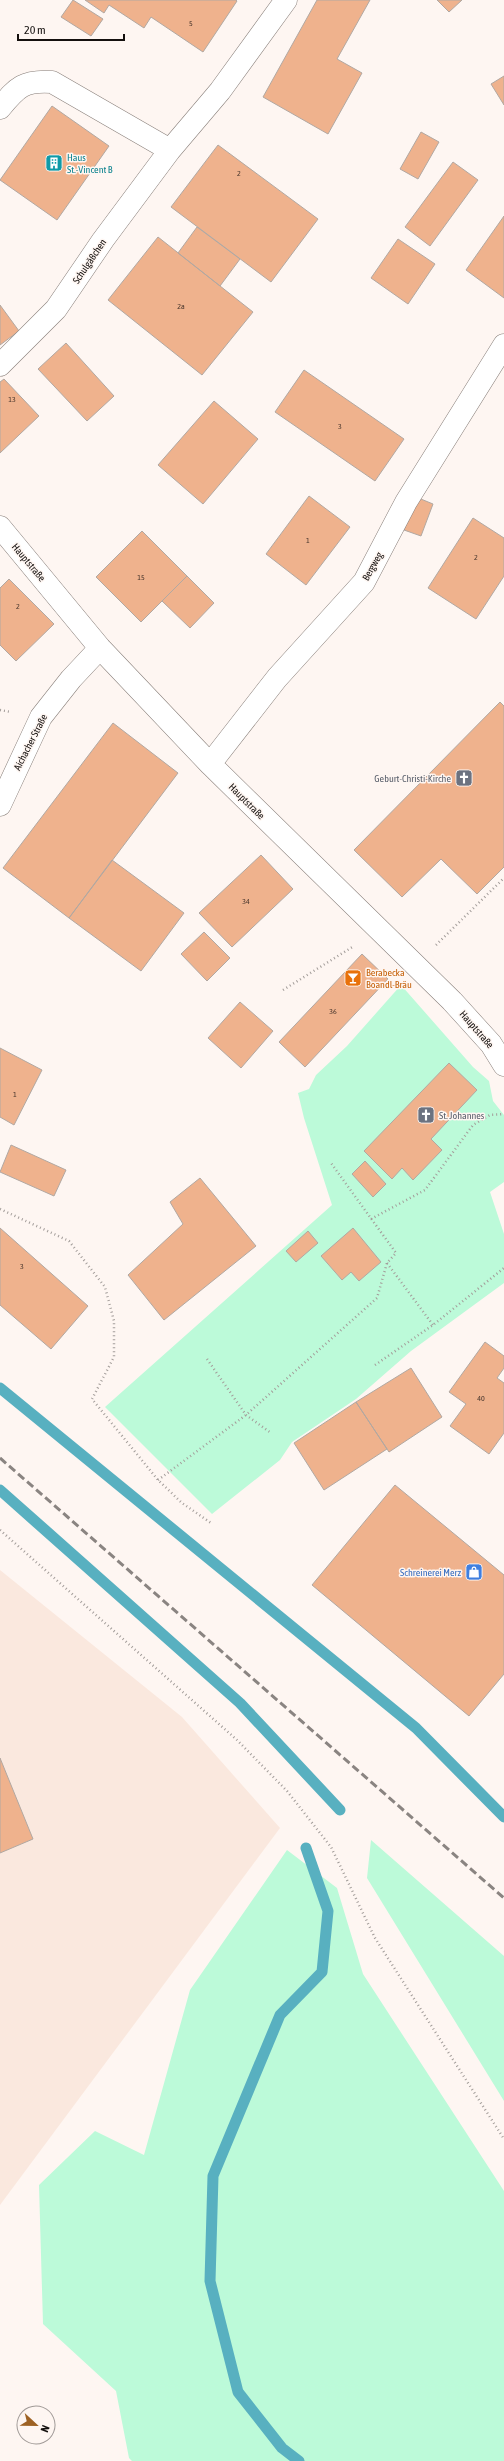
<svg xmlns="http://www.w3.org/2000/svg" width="504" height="2461" viewBox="0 0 504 2461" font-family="'Asap Condensed',sans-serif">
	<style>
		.built { fill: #fae8de }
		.green { fill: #bcfad9 }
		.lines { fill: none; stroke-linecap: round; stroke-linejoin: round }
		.stream { stroke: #58b0c0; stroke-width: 11 }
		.building { fill: #efb28d; stroke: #b1a8a2 }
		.minor-casing { stroke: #887f7a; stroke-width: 23 }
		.path { stroke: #a39d9a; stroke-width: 2.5; stroke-dasharray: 1 3; stroke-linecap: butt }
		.minor { stroke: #fff; stroke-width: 22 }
		.rail { stroke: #8a8481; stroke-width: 3; stroke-dasharray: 8 4; stroke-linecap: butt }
		.labels { text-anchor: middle; stroke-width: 3; stroke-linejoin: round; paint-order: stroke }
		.number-label { font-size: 8px; fill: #4b382e }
		.culture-label { font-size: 10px; fill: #0d838f; stroke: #fef6f2; text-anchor: start }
		.street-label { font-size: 10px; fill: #14100e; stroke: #fef6f2 }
		.worship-label { font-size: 10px; fill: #5b616d; stroke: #fef6f2; text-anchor: end }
		.food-label { font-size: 10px; fill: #c56008; stroke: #fef6f2; text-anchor: start }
		.shop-label { font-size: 10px; fill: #366cbe; stroke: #fef6f2; text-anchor: end }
	</style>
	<rect width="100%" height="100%" fill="#fef6f2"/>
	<path class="built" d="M0,1570l182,147 98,111 -280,377z"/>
	<path class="green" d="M401,985l72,82 16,14 4,20 11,14v67l-14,10 14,42v49l-93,68 -55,48 -64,43 -12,18 -68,54 -107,-107 227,-202 -28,-87 -6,-25 11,-4 7,-14 31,-29z
		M371,1840l133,116v145l-137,-223z
		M287,1850l50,38 26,86 141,217v270h-372l-3,-3 -13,-67 -73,-67 -4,-139 56,-54 49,24 46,-165z"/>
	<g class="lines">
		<path class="stream" d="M0,1388l416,340 88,89
			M0,1490l240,213 100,107
			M299,2461l-17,-13 -44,-56 -28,-111 3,-105 67,-161 42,-43 6,-61 -22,-63"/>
	</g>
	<path class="building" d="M73,0l30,19 -12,17 -30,-19z
		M85,0h151l1,1 -34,51 -52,-35 -7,11 -35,-23 -5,8z
		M317,0h53l-33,59 25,14 -34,61 -65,-37z
		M437,0h25l-13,12z
		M504,76v29l-13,-21z
		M52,106l57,40 -52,74 -57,-40z
		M421,132l18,10 -21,37 -18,-10z
		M218,145l100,74 -47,63 -100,-75z
		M453,162l25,18 -48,66 -25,-19z
		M504,216v82l-38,-28z
		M197,227l43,32 -20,27 -42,-33z
		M158,237l95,75 -51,63 -94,-75z
		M398,239l37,25 -27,40 -37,-26z
		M0,305l19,26 -19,14z
		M66,343l48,53 -27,25 -49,-52z
		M304,370l100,69 -29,42 -100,-69z
		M4,379l35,37 -39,37v-71z
		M214,401l44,38 -55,65 -45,-39z
		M309,496l41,31 -44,58 -40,-31z
		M416,497l17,7 -12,32 -17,-6z
		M473,518l31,20v38l-28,43 -48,-31z
		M142,531l45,45 -46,46 -45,-45z
		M187,576l27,27 -24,25 -28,-27z
		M9,579l45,45 -38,37 -16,-16v-57z
		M500,702l4,4v161l-27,27 -36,-35 -39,38 -48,-47z
		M113,723l65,50 -109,145 -66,-50z
		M261,855l32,34 -61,58 -33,-34z
		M112,860l72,53 -43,58 -72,-53z
		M204,932l26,26 -23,23 -26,-27z
		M362,954l26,25 -83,88 -26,-25z
		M240,1002l33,29 -32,37 -33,-30z
		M0,1048l42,22 -28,55 -14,-8z
		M449,1063l28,27 -46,49 11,11 -29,30 -11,-12 -10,11 -28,-28z
		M11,1145l55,25 -12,26 -54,-24z
		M365,1161l21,23 -13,13 -21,-23z
		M200,1178l56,68 -92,74 -36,-45 55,-51 -13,-22z
		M0,1228l88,78 -37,43 -51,-44z
		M353,1228l28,34 -22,19 -8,-9 -9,8 -21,-24z
		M308,1231l10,12 -22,19 -10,-11z
		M485,1342l19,14v12l-7,10 7,5v50l-15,21 -39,-28 16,-22 -17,-12z
		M411,1368l31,49 -53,35 -33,-50z
		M356,1402l31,47 -63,41 -30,-47z
		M395,1485l109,90v99l-35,42 -157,-131z
		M0,1758l33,81 -33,14z"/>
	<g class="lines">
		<g class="minor-casing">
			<path id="minor" d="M0,108c17,-21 24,-28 52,-26l118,68
				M0,365l56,-56 47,-69 67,-90 50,-59 66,-91
				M0,527l100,121 110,116 242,237 39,43 13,21
				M210,764l67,-86 87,-96 42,-80 98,-157
				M0,805l41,-88 30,-38 29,-31"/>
		</g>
		<path class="path" d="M0,710l11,2
			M436,945l68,-67
			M283,990l71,-44
			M0,1209l69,32 36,46 9,34v36l-22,42 66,81 24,23 29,20
			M371,1219l54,-29 48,-65 17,-10 14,-1
			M387,1263l46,62
			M207,1359l39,56 25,18
			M375,1365l58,-40 71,-57
			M158,1480l88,-65 131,-117 10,-35 9,-10 -65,-90
			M0,1530l237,210 50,51 44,56 44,91 129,201"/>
		<use href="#minor" class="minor"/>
		<path class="rail" d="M0,1458l504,440"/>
	</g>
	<defs>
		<g id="building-square" transform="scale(0.9)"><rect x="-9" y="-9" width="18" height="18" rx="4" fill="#0f9aa8" stroke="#fef6f2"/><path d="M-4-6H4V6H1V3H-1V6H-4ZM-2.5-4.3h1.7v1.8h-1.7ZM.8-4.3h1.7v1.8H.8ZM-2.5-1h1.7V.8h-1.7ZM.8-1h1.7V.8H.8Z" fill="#fff"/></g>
		<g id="church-square" transform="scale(0.9)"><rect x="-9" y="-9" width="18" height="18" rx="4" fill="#6b7280" stroke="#fef6f2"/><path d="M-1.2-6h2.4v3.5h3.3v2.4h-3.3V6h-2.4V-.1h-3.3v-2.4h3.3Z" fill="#fff"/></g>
		<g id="bar-square" transform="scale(0.9)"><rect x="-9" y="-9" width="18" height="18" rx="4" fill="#e8710a" stroke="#fef6f2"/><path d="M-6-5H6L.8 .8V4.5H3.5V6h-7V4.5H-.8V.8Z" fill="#fff"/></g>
		<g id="shop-square" transform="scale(0.9)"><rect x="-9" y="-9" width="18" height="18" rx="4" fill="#3f7fe0" stroke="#fef6f2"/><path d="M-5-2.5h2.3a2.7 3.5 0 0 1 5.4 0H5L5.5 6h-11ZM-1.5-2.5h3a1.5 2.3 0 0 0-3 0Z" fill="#fff"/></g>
	</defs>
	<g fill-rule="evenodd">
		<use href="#building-square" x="54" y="163"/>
		<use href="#church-square" x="464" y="778"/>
		<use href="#bar-square" x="353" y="978"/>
		<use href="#church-square" x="426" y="1115"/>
		<use href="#shop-square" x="474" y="1572"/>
	</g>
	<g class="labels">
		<g class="number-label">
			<text x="191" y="26">5</text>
			<text x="239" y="176">2</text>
			<text x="181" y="309">2a</text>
			<text x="12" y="402">13</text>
			<text x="340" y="429">3</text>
			<text x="308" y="543">1</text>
			<text x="476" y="560">2</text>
			<text x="141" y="580">15</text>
			<text x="18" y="609">2</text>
			<text x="246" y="904">34</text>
			<text x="333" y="1014">36</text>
			<text x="15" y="1097">1</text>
			<text x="22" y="1269">3</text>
			<text x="481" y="1401">40</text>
		</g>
		<g class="culture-label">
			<text x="67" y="161">Haus<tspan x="67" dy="12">St.-Vincent B</tspan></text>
		</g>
		<g class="street-label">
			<text transform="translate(89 261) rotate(-56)" y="4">Schulgäßchen</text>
			<text transform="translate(29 562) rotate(50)" y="4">Hauptstraße</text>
			<text transform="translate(372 566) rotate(-61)" y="4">Bergweg</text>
			<text transform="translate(30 742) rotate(-63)" y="4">Aichacher Straße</text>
			<text transform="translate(247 801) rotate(45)" y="4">Hauptstraße</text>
			<text transform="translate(477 1029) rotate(49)" y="4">Hauptstraße</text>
		</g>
		<g class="worship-label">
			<text x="451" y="782">Geburt-Christi-Kirche</text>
			<text x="439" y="1119" text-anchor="start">St. Johannes</text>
		</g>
		<g class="food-label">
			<text x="366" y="976">Berabecka<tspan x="366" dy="12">Boandl-Bräu</tspan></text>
		</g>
		<g class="shop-label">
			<text x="461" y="1576">Schreinerei Merz</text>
		</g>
	</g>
	<g transform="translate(36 2425) rotate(112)"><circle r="19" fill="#fef6f2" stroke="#a09a97"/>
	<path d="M0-3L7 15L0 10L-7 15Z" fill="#9d6224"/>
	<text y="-6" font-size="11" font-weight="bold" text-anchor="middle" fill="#14100e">N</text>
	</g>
	<path d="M18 34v6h106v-6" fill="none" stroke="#14100e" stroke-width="2"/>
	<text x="24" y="34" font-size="12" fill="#14100e" stroke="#fef6f2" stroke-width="3" paint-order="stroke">20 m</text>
</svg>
